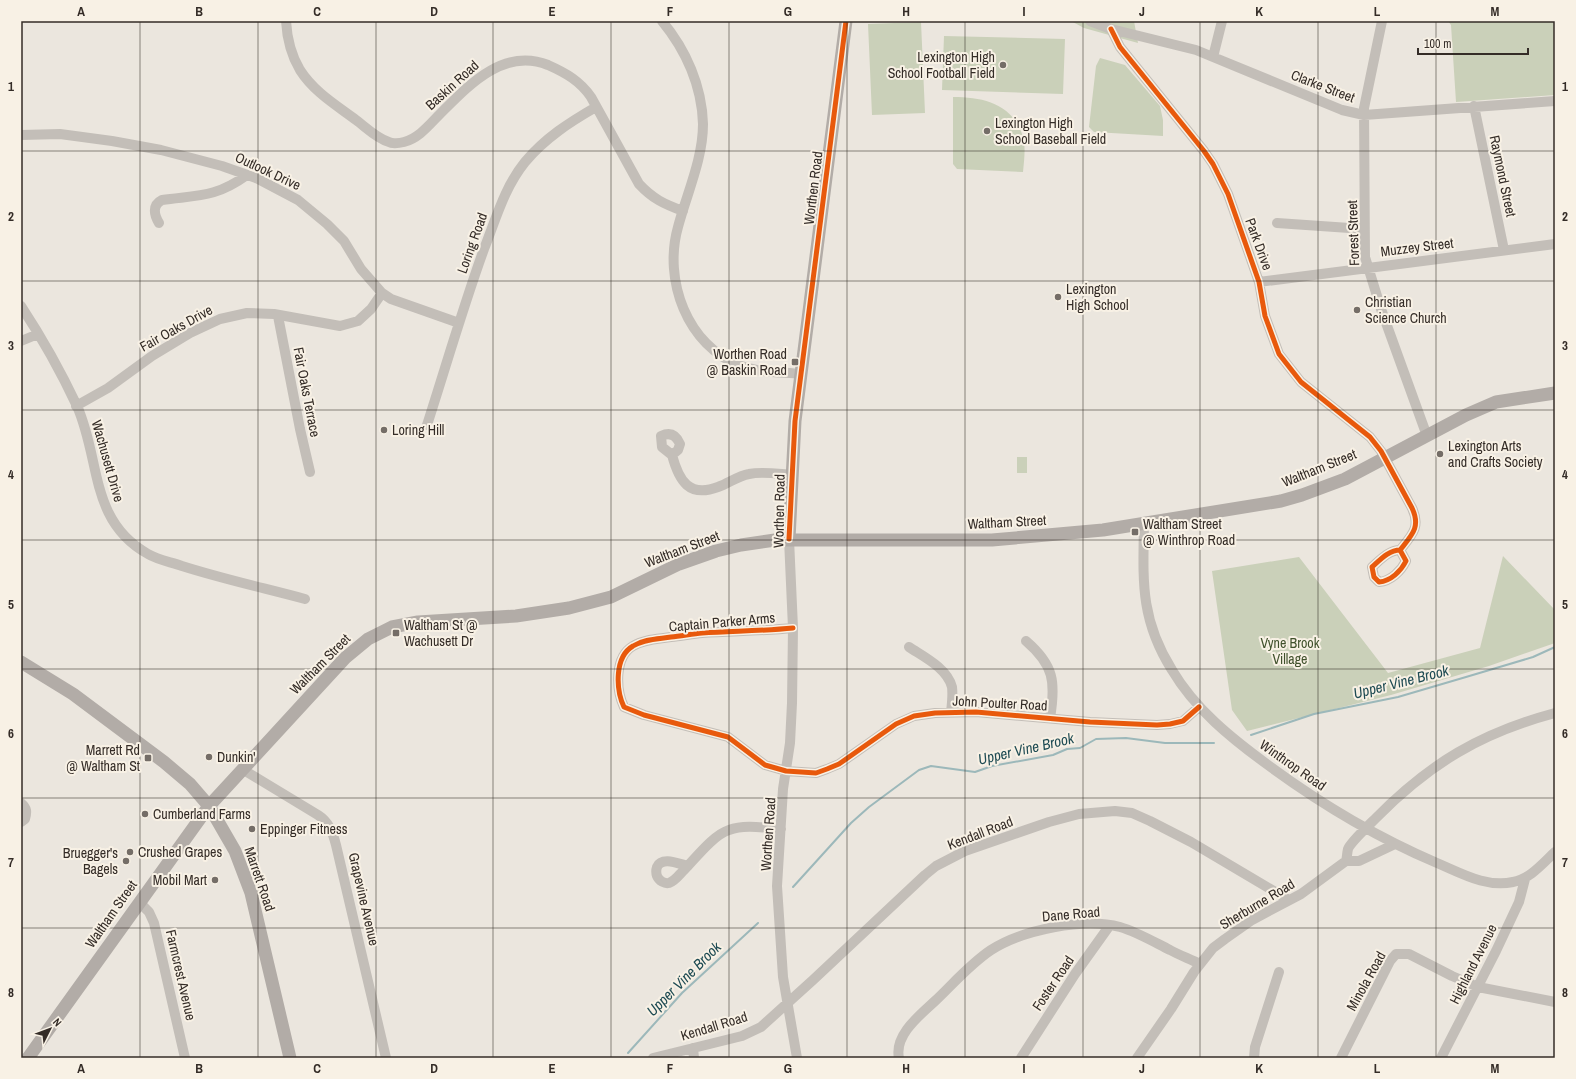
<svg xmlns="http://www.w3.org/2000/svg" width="1576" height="1079" viewBox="0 0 1576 1079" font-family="'Archivo Narrow',sans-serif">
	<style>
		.green { fill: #cad0b9 }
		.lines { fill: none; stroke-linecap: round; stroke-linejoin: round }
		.stream { stroke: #9cb8ba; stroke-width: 2 }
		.minor { stroke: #c3beb8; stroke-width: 10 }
		.major { stroke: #b2aca7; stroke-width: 13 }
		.cycleway-casing { stroke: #f8f1e5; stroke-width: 8 }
		.cycleway { stroke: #e8590c; stroke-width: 5 }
		.grid { fill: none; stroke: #342c27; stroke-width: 1; stroke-opacity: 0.55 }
		.poi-dot { fill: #746d67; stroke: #f8f1e5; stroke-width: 1.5 }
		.labels { text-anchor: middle; stroke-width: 4; stroke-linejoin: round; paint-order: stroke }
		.poi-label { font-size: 14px; fill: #342c27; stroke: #f8f1e5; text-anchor: start }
		.street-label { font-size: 14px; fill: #342c27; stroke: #f8f1e5 }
		.park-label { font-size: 14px; fill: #40512c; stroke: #f8f1e5 }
		.water-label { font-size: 15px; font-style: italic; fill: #1e4b53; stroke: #f8f1e5 }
		.neatline { fill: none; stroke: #342c27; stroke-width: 1.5 }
		.grid-label { font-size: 13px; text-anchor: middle; font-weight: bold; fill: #342c27 }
	</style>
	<rect width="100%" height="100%" fill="#ebe6de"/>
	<path class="green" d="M1071,21h63l4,22 -54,-15z
		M1448,21h107v74l-99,7 -5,-77z
		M921,22l4,91 -53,2 -4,-91z
		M944,36l121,3 -2,55 -121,-4z
		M1100,58l25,7 35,41 3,14v16l-69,-4 -5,-5 7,-61z
		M953,97c31,0 60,7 70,40 3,10 1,24 0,35l-66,-3 -4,-5z
		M1017,457h10v16h-10z
		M1503,556l52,54v33l-66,23 -98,29 -144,36 -15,-21 -20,-139 87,-14 89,116 92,-25z"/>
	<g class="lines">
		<path class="stream" d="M1251,735l63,-21 84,-17 68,-20 67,-20 22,-10
			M793,887l58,-64 18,-16 50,-37 12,-4 44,6 17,-6 61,-11 14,-6 13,-1 16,-9 30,-1 39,5h49
			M628,1053l54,-60 76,-70"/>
		<path class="minor" d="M286,21c1,17 5,34 14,49 14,22 36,35 56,50 11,8 20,18 33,22 3,2 11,1 15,0 15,-4 25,-17 35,-27 29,-29 64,-68 109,-50 18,8 32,16 43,32l48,87c14,15 25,20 44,27
			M662,21c24,29 40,65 41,103 0,35 -16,69 -25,103 -15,53 9,119 63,139 19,7 41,6 60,8
			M1090,21l21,8 85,21 146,60 22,5 191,-14
			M1382,21l-18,87 1,149 16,52 46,127
			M1111,29l9,18 84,104 9,13 15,30 31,88 6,34 14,38 22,28 69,55 11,14 31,57c9,19 0,27 -12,42 -11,0 -20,10 -28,17l2,10 5,5c12,-1 22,-11 27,-21l-6,-11
			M1213,57l9,-36
			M1474,106l30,144
			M21,135l39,-1 52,7 49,9 61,16 34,12 42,22 29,24 17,17 17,28 21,24 9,6 68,24
			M159,223c-5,-8 -7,-18 3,-23 36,-5 53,-2 85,-25
			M1277,223l87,6
			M1259,282l296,-38
			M21,306c21,32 40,66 56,100 24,54 12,115 71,148 10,6 23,8 34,12 41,13 82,22 123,33
			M278,316l22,113 10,43
			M21,341l17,-7
			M76,406l32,-18 44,-32 38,-23 30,-14 27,-6 27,1 66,12 18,-5 13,-12 11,-16
			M427,425c19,-59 36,-118 57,-176 12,-30 20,-61 41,-87 20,-24 45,-40 71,-55
			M672,455l-10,-8 -1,-11c9,-4 15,-1 19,8l-2,6 -6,5c7,26 17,43 46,32 11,-4 20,-11 31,-13 14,-3 29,0 43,1
			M1144,524c-1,57 -4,95 28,146 23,39 59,68 96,95 53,39 108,72 169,98 24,10 49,25 76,19 17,-3 30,-19 42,-30
			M789,539l4,89 -1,75 -2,40 -7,46 -6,97 6,91 14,81
			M793,628c-30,3 -61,3 -91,5 -10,1 -21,3 -31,4 -12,2 -27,2 -38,9 -19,11 -17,44 -9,61l20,8 84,22 37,28 21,6 30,2 11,-4 12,-5 57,-40 18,-8 21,-3 41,-1 114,10 67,3 13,-1 13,-3 16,-14
			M1026,641c28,24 30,41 24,77
			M909,647c15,10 38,21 43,40 1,8 0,17 -1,25
			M242,769l76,46c11,7 15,18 18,30l50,213
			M21,803c6,5 6,9 4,16l-4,3
			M1346,861h13l36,-17
			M688,866c-9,-2 -26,-10 -31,1 -1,3 -1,6 0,9 2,5 8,8 12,7 6,-2 10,-8 14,-12 12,-12 30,-36 46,-41 16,-6 36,-2 52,-1
			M140,903l9,9 5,11 31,135
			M693,1048l1,10
			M653,1058l89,-22 19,-9 52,-47 112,-105 11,-9 29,-15 84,-29 30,-8 36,-3 17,2 18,8 41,21 98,58
			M899,1058c-5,-23 21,-43 36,-57 18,-17 35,-37 56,-51 31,-20 93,-33 129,-23 17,5 34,15 50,23 9,5 20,9 30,14
			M1021,1058l54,-84 35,-49
			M1137,1058l34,-49 23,-37 19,-24 12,-9 27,-19 49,-26 45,-33c1,-3 1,-8 2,-12 2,-6 22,-25 28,-31 54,-55 105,-85 179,-105
			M1254,1058l1,-11 24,-75
			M1341,1058l49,-97 6,-7h13l43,22 26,11 77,15
			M1441,1058l55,-107 23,-49 6,-23"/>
		<path class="major" d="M789,539l6,-118 51,-400
			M21,662l52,32 91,68 26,22 19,22 26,45 16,42 39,165
			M28,1058l181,-252 136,-148 23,-19 24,-12 26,-5 98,-6 53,-8 42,-11 68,-33 37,-13 25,-6 34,-5h217l111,-10 178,-29 21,-6 43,-16 121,-64 30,-13 59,-9"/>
		<g class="cycleway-casing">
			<path id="cycleway" d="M1111,29l9,18 84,104 9,13 15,30 31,88 6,34 14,38 22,28 69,55 11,14 31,57c9,19 0,27 -12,42 -11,0 -20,10 -28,17l2,10 5,5c12,-1 22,-11 27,-21l-6,-11
				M789,539l6,-118 51,-400
				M793,628c-30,3 -61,3 -91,5 -10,1 -21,3 -31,4 -12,2 -27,2 -38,9 -19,11 -17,44 -9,61l20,8 84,22 37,28 21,6 30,2 11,-4 12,-5 57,-40 18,-8 21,-3 41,-1 114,10 67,3 13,-1 13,-3 16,-14"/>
		</g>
		<use href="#cycleway" class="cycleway"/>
	</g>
	<path class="grid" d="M140,21v1037M258,21v1037M376,21v1037M493,21v1037M611,21v1037M729,21v1037M847,21v1037M965,21v1037M1083,21v1037M1200,21v1037M1318,21v1037M1436,21v1037M21,151h1534M21,281h1534M21,410h1534M21,540h1534M21,669h1534M21,798h1534M21,928h1534"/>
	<g class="poi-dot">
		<circle cx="1003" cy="65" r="4"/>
		<circle cx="987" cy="131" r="4"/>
		<circle cx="1058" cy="297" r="4"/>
		<circle cx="1357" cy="310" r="4"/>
		<rect x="791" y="358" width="8" height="8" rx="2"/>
		<circle cx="384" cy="430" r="4"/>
		<circle cx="1440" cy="454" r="4"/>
		<rect x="1131" y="528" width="8" height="8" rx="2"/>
		<rect x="392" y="629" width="8" height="8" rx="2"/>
		<circle cx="209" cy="757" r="4"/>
		<rect x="144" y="754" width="8" height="8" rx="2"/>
		<circle cx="145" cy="814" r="4"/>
		<circle cx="252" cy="829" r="4"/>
		<circle cx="130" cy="852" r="4"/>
		<circle cx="126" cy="861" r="4"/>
		<circle cx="215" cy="880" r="4"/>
	</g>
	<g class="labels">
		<g class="poi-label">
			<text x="995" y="62" text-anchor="end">Lexington High<tspan x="995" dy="16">School Football Field</tspan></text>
			<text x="995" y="128">Lexington High<tspan x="995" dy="16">School Baseball Field</tspan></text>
			<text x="1066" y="294">Lexington<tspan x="1066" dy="16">High School</tspan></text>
			<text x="1365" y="307">Christian<tspan x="1365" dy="16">Science Church</tspan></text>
			<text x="787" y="359" text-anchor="end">Worthen Road<tspan x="787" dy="16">@ Baskin Road</tspan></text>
			<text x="392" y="435">Loring Hill</text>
			<text x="1448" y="451">Lexington Arts<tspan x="1448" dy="16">and Crafts Society</tspan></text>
			<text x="1143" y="529">Waltham Street<tspan x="1143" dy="16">@ Winthrop Road</tspan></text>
			<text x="404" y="630">Waltham St @<tspan x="404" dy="16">Wachusett Dr</tspan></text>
			<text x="140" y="755" text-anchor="end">Marrett Rd<tspan x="140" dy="16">@ Waltham St</tspan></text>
			<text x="217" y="762">Dunkin'</text>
			<text x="153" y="819">Cumberland Farms</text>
			<text x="260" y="834">Eppinger Fitness</text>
			<text x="138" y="857">Crushed Grapes</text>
			<text x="118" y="858" text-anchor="end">Bruegger's<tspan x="118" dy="16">Bagels</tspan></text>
			<text x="207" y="885" text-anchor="end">Mobil Mart</text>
		</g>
		<g class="street-label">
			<text transform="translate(452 85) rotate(-42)" y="5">Baskin Road</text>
			<text transform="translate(1323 86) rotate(21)" y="5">Clarke Street</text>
			<text transform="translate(268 171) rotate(25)" y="5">Outlook Drive</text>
			<text transform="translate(1503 176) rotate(78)" y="5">Raymond Street</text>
			<text transform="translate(813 188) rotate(-83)" y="5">Worthen Road</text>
			<text transform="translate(1353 233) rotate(-92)" y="5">Forest Street</text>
			<text transform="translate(472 243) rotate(-70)" y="5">Loring Road</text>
			<text transform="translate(1259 244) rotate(70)" y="5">Park Drive</text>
			<text transform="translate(1417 247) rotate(-7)" y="5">Muzzey Street</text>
			<text transform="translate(176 328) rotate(-29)" y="5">Fair Oaks Drive</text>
			<text transform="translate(307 392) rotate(79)" y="5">Fair Oaks Terrace</text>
			<text transform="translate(108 461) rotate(74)" y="5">Wachusett Drive</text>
			<text transform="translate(1319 468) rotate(-22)" y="5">Waltham Street</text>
			<text transform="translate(779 511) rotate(-89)" y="5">Worthen Road</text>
			<text transform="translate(1007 522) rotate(-3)" y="5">Waltham Street</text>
			<text transform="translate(682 549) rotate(-21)" y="5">Waltham Street</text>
			<text transform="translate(722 622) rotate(-5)" y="5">Captain Parker Arms</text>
			<text transform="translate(320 664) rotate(-45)" y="5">Waltham Street</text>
			<text transform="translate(1000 703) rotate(3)" y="5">John Poulter Road</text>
			<text transform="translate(1293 765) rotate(35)" y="5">Winthrop Road</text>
			<text transform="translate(980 833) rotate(-21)" y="5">Kendall Road</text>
			<text transform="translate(768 834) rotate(-86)" y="5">Worthen Road</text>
			<text transform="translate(260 879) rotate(71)" y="5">Marrett Road</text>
			<text transform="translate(364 899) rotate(77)" y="5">Grapevine Avenue</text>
			<text transform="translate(1257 904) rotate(-31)" y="5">Sherburne Road</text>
			<text transform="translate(111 914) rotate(-55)" y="5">Waltham Street</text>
			<text transform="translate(1071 914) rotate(-5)" y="5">Dane Road</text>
			<text transform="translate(1473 964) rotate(-63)" y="5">Highland Avenue</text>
			<text transform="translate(181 975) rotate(77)" y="5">Farmcrest Avenue</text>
			<text transform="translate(1366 981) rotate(-61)" y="5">Minola Road</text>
			<text transform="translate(1053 983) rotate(-56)" y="5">Foster Road</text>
			<text transform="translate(714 1026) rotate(-17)" y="5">Kendall Road</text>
		</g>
		<g class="park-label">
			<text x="1290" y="648">Vyne Brook<tspan x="1290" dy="16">Village</tspan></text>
		</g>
		<g class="water-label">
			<text transform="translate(1401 682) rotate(-14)" y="5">Upper Vine Brook</text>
			<text transform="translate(1026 749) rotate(-13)" y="5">Upper Vine Brook</text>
			<text transform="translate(684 979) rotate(-45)" y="5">Upper Vine Brook</text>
		</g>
	</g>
	<rect width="1576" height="1079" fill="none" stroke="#f8f1e5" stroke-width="44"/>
	<g transform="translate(50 1029) rotate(48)" stroke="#f8f1e5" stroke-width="3" paint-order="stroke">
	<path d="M0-3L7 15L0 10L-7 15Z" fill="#342c27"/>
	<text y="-6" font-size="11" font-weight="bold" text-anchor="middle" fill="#342c27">N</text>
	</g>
	<path d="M1418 48v6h110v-6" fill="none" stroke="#342c27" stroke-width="2"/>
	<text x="1424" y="48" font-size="12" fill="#342c27" stroke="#f8f1e5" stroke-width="3" paint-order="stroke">100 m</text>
	<rect x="22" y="22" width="1532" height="1035" class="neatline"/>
	<g class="grid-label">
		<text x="81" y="16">A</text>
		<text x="199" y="16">B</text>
		<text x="317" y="16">C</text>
		<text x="434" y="16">D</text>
		<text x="552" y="16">E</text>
		<text x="670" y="16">F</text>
		<text x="788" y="16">G</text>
		<text x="906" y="16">H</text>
		<text x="1024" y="16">I</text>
		<text x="1142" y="16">J</text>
		<text x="1259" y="16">K</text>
		<text x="1377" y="16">L</text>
		<text x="1495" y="16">M</text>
		<text x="11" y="91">1</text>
		<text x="1565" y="91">1</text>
		<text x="11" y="221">2</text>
		<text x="1565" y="221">2</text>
		<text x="11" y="350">3</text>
		<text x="1565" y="350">3</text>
		<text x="11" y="479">4</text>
		<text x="1565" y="479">4</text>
		<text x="11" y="609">5</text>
		<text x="1565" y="609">5</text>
		<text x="11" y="738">6</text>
		<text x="1565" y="738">6</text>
		<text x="11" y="867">7</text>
		<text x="1565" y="867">7</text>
		<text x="11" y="997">8</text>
		<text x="1565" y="997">8</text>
		<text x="81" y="1073">A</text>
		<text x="199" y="1073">B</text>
		<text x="317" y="1073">C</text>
		<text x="434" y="1073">D</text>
		<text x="552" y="1073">E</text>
		<text x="670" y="1073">F</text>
		<text x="788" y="1073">G</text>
		<text x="906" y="1073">H</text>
		<text x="1024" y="1073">I</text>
		<text x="1142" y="1073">J</text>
		<text x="1259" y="1073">K</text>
		<text x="1377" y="1073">L</text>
		<text x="1495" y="1073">M</text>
	</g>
</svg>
